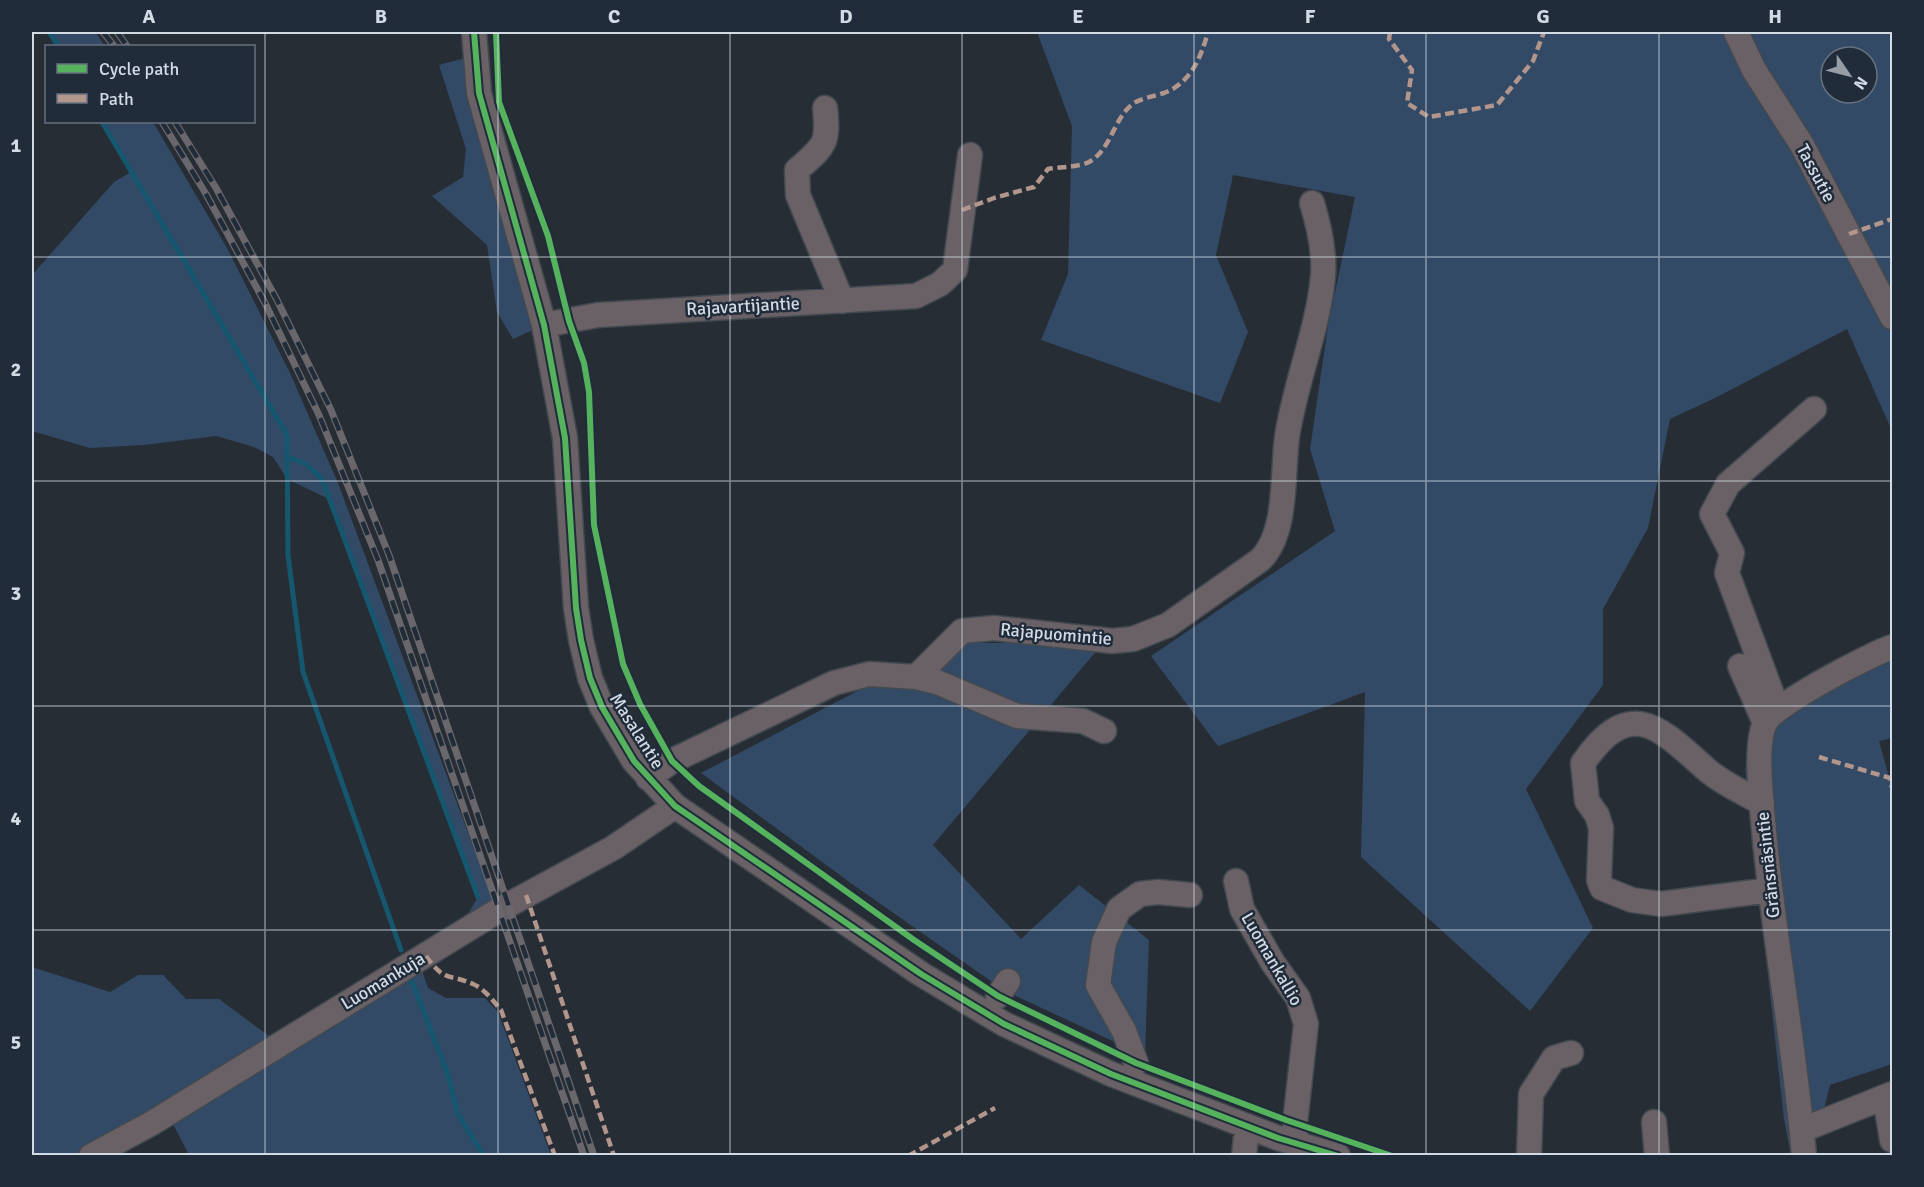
<svg xmlns="http://www.w3.org/2000/svg" width="1924" height="1187" viewBox="0 0 1924 1187" font-family="Signika,sans-serif">
	<style>
		.green { fill: #324a66; fill-rule: evenodd }
		.lines { fill: none; stroke-linecap: round; stroke-linejoin: round }
		.stream { stroke: #165770; stroke-width: 5 }
		.minor-casing { stroke: #434950; stroke-width: 27 }
		.minor { stroke: #696165; stroke-width: 24 }
		.rail-casing { stroke: #69676c; stroke-width: 7 }
		.rail { stroke: #212c3b; stroke-width: 4.5; stroke-dasharray: 14; stroke-linecap: butt }
		.quiet { stroke: #b2968c; stroke-width: 4.5; stroke-dasharray: 9 4.5; stroke-linecap: butt }
		.cycleway-casing { stroke: #212c3b; stroke-width: 10 }
		.cycleway { stroke: #56b35d; stroke-width: 6 }
		.grid { fill: none; stroke: #d2dae4; stroke-width: 1.5; stroke-opacity: 0.55 }
		.labels { text-anchor: middle; stroke-width: 5; stroke-linejoin: round; paint-order: stroke }
		.street-label { font-size: 18px; fill: #d2dae4; stroke: #212c3b }
		.neatline { fill: none; stroke: #d2dae4; stroke-width: 2 }
		.grid-label { font-size: 20px; text-anchor: middle; font-weight: bold; fill: #d2dae4 }
	</style>
	<rect width="100%" height="100%" fill="#272d35"/>
	<path class="green" d="M49,32h46l10,14h-47z
		M1037,32h855v399l-45,-102 -130,68 -47,22 -22,109 -45,81v76l-77,104 67,139 -63,83 -169,-154 4,-165 -147,54 -67,-90 184,-125 -25,-82 18,-123 27,-129 -122,-22 -17,80 32,77 -28,71 -179,-63 27,-66 4,-148zM1831,57h36v36h-36z
		M476,55l68,270 -31,14 -16,-27 -10,-67 -55,-49 31,-19 3,-28 -27,-84z
		M102,122h51l74,126 63,125 48,110 157,422 -29,12 12,-20 -149,-398 -42,-20 -14,-22 -19,-10 -38,-11 -72,9 -54,3 -58,-17v-156l82,-93 17,-10z
		M949,643h154l-170,202 88,94 58,-54 70,55 -4,116 -140,-65 -153,-107 -151,-111z
		M1892,650v88l-13,3 13,47v276l-62,21 -16,64 2,6h-25l-7,-36 -39,-351 16,-25 2,-38z
		M32,967l78,25 28,-17h25l23,24h33l50,37 -138,89 -57,30h-42z
		M422,970l6,18 18,10h39l13,14 53,143h-362l-17,-33z"/>
	<g class="lines">
		<path class="stream" d="M49,32l9,14
			M102,122l185,313 1,120 15,117 98,278
			M288,457l18,7 16,15 156,418
			M411,979l36,93 11,42 26,42"/>
		<g class="minor-casing">
			<path id="minor" d="M474,32l5,61 65,232 21,113 11,170 5,32 9,38 12,29 32,54 41,45 246,168 83,50 107,50 167,64 60,18
				M1736,32l18,38 48,75 90,172
				M825,108c4,37 -1,38 -28,62l1,25 44,106
				M544,325l54,-10 318,-19 24,-12 15,-14 15,-115
				M1740,666l25,57
				M916,677l21,5 80,34 66,5 21,10
				M1777,708l-50,-135 5,-20 -20,-39 16,-30 86,-75
				M648,778l24,-17 162,-78 35,-9 47,3 46,-46 32,-3 118,13 21,-2 35,-14 92,-65c28,-27 22,-86 27,-123 8,-54 31,-107 36,-161 2,-25 -4,-50 -11,-73
				M1762,803c-18,-10 -40,-20 -55,-33 -48,-43 -77,-75 -124,-7l4,38 10,14 4,13 -2,52 3,8 30,12 29,4 109,-14
				M1236,881l6,28 31,54 25,35 8,26 -11,99 1,20
				M998,996l10,-15
				M1136,1063l-12,-32 -26,-46 6,-43 15,-33 21,-15 18,-2 32,3
				M1885,1097l7,43
				M1654,1122l3,34
				M1802,1130l90,-36
				M91,1156l61,-33 347,-213 114,-62 62,-42
				M1244,1156l3,-30
				M1529,1156l2,-62 23,-36 17,-5
				M1804,1156c-9,-109 -30,-216 -40,-325 -2,-26 -10,-85 1,-108 8,-18 106,-69 127,-76"/>
		</g>
		<use href="#minor" class="minor"/>
		<g class="rail-casing">
			<path id="rail" d="M103,32l11,14
				M117,32l10,14
				M162,122l44,72 60,111 53,110 59,145 206,596
				M175,122l41,66 61,112 54,110 58,145 205,601"/>
		</g>
		<use href="#rail" class="rail"/>
		<path class="quiet" d="M1390,32l-1,7 23,31 -5,33 22,14 68,-12 36,-44 11,-29
			M962,210l32,-12 40,-11 14,-18c12,-2 31,-2 41,-7 23,-13 24,-44 45,-59 8,-5 21,-7 30,-10 27,-10 37,-36 44,-61
			M1849,234l43,-15
			M1819,757l71,21 2,10
			M526,895l88,261
			M426,956c19,27 22,17 47,28 12,5 20,17 28,26l54,146
			M908,1156l87,-48"/>
		<g class="cycleway-casing">
			<path id="cycleway" d="M474,32l5,61 65,232 21,113 11,170 5,32 9,38 12,29 32,54 41,45 246,168 83,50 107,50 167,64 60,18
				M496,32l3,70 49,134 21,85 15,42 5,29 5,133 29,139 17,40 32,57 27,25 215,154 84,56 138,67 150,57 106,36"/>
		</g>
		<use href="#cycleway" class="cycleway"/>
	</g>
	<path class="grid" d="M265,32v1124M498,32v1124M730,32v1124M962,32v1124M1194,32v1124M1426,32v1124M1659,32v1124M32,257h1860M32,481h1860M32,706h1860M32,930h1860"/>
	<g class="labels">
		<g class="street-label">
			<text transform="translate(1816 173) rotate(62)" y="6">Tassutie</text>
			<text transform="translate(743 306) rotate(-3)" y="6">Rajavartijantie</text>
			<text transform="translate(1056 634) rotate(5)" y="6">Rajapuomintie</text>
			<text transform="translate(637 731) rotate(58)" y="6">Masalantie</text>
			<text transform="translate(1768 865) rotate(-96)" y="6">Gränsnäsintie</text>
			<text transform="translate(1272 959) rotate(60)" y="6">Luomankallio</text>
			<text transform="translate(383 981) rotate(-31)" y="6">Luomankuja</text>
		</g>
	</g>
	<rect width="1924" height="1187" fill="none" stroke="#212c3b" stroke-width="66"/>
	<rect x="45" y="45" width="210" height="78" fill="#212c3b" stroke="#68727f" stroke-width="1.5"/>
	<rect x="57" y="64" width="30" height="9" fill="#56b35d" stroke="#68727f" stroke-width="1.5"/>
	<text x="99" y="75" font-size="18" fill="#d2dae4">Cycle path</text>
	<rect x="57" y="94" width="30" height="9" fill="#b2968c" stroke="#68727f" stroke-width="1.5"/>
	<text x="99" y="105" font-size="18" fill="#d2dae4">Path</text>
	<g transform="translate(1849 75) rotate(125)"><circle r="28" fill="#212c3b" stroke="#68727f" stroke-width="1.5"/>
	<path d="M0-4.5L10 22L0 15L-10 22Z" fill="#969da7"/>
	<text y="-9" font-size="16" font-weight="bold" text-anchor="middle" fill="#d2dae4">N</text>
	</g>
	<rect x="33" y="33" width="1858" height="1121" class="neatline"/>
	<g class="grid-label">
		<text x="149" y="23">A</text>
		<text x="381" y="23">B</text>
		<text x="614" y="23">C</text>
		<text x="846" y="23">D</text>
		<text x="1078" y="23">E</text>
		<text x="1310" y="23">F</text>
		<text x="1543" y="23">G</text>
		<text x="1775" y="23">H</text>
		<text x="16" y="152">1</text>
		<text x="16" y="376">2</text>
		<text x="16" y="600">3</text>
		<text x="16" y="825">4</text>
		<text x="16" y="1049">5</text>
	</g>
</svg>
